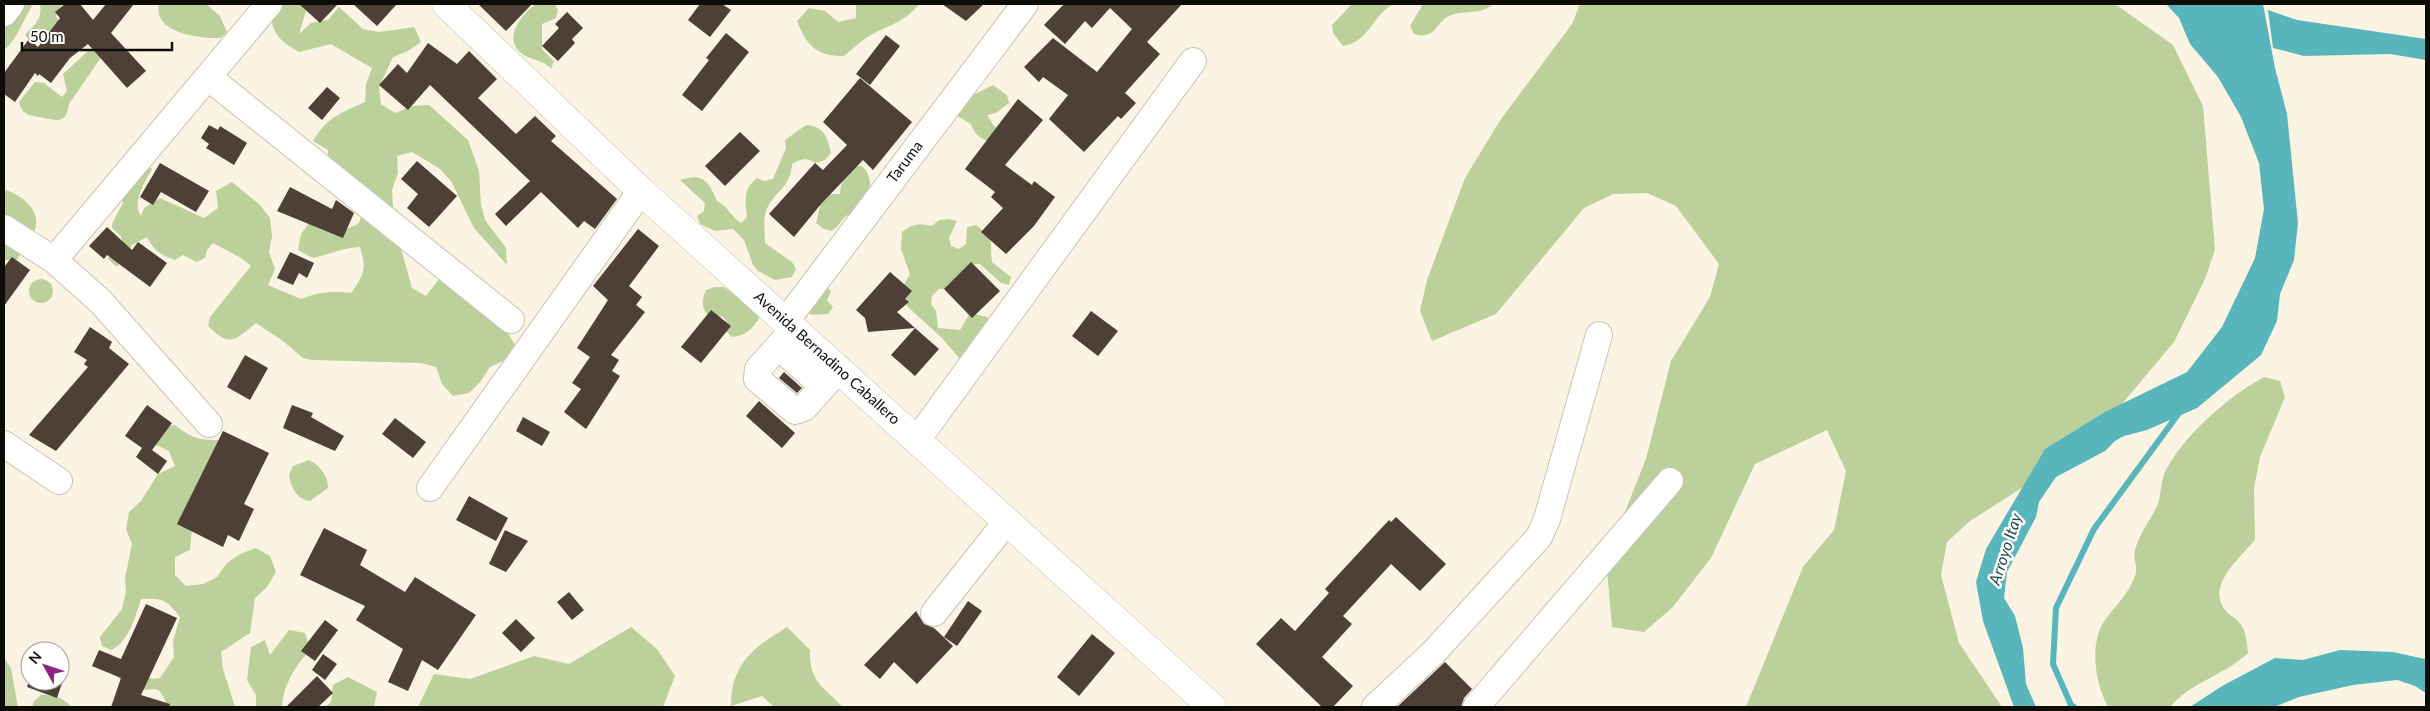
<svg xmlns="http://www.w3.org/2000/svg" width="2430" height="711" viewBox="0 0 2430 711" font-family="Lato,sans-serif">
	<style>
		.green { fill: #bcd09c }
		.water { fill: #59b5bc }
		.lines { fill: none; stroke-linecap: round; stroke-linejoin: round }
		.stream { stroke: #59b5bc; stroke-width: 6 }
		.building { fill: #4e4036 }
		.minor-casing { stroke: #c9c3b1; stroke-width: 28 }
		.major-casing { stroke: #c9c3b1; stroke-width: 29 }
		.minor { stroke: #fff; stroke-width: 26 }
		.major { stroke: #fff; stroke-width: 28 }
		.labels { text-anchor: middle; stroke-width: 5; stroke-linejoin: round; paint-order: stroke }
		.street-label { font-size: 15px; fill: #0e0c06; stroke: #fff }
		.water-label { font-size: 16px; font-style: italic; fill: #1c474a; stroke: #fff }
	</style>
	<rect width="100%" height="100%" fill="#fbf4e2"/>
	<path class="green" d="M16,4h15l1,2c-8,13 -16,35 -28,44v-28z
		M40,4h22l-6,12 4,7 -3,6 -12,3 -7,11 -4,1 -9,-9c8,-10 18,-14 15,-31z
		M159,4h47l14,12 7,16 -6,6c-21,1 -69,-5 -62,-34z
		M278,4h30l-9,30 12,-11 17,-3 11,-13 24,22 16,3 35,-5 7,15 -13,9 -15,6 -14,30 2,17 14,9 17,-7 17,-1 39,35 11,31 2,33 4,16 21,28 1,17 -33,-37 -23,-47 -11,-12 -28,-17 -15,4 1,17 -6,17 2,33 18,65 14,8 21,-27 54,52 17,29 -13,10 -15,7 -9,14 -12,12 -16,3 -11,-12 -6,-17 -15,-4 -109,-3 -9,-2 -20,-17 -27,-18c-21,17 -26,25 -48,3l2,-9 41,-51c-12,-11 -24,-15 -38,-23l-6,7 -2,8 -8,4 -14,-7 -8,5c-14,-5 -21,-9 -28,-23l-15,8 -15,22 -9,-8 14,-18 -1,-5 -9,-8v-4l11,-21 -4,-11 30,-26 3,3c-6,11 -21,34 -11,47l3,-8 16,-10 44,20 14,-10 -2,-17 16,-9 28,23 10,13 2,18 -3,16 6,17 -7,16 33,14c18,-7 31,-8 50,-6 13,-18 16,-24 9,-46 -19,1 -29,7 -47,11l-15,-8 3,-16 10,-14 31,11 16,-7 8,-16 -38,-40v-18l-15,-9c14,-24 28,-28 52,-39l1,-18 6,-16 -41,-24 -32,8c-20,-12 -26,-17 -29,-40z
		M536,4h19l3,6 -2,8 -14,6v25l12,12 -3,8c-7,-9 -17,-8 -27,-14 -24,-15 -2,-41 12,-51z
		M856,4h63c-16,20 -29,20 -50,32 -9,5 -17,14 -25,20 -28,0 -37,-10 -47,-35l12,-13 16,3 13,11 18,-4z
		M1352,4h42c-20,8 -24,38 -51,42l-10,-13 -1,-8z
		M1423,4h70c-12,11 -27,6 -42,11 -16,7 -14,25 -37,19l-4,-8z
		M1580,4h535l58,41 30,61 12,144 -10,29 -31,63 -89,106 -115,73 -23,21 -6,33 18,68 43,64h-256l57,-140 31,-37 12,-59 -19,-41 -72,34 -44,94 -39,50 -28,24 -32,-5 -6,-68 40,-100 25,-98 39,-64 9,-33 -43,-58 -29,-13 -34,1 -29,14 -88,106 -64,27 -12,-30 7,-31 38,-102 36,-59 71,-95z
		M97,46l5,10 -33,48c-2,19 -11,17 -25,14 -13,-3 -21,-1 -25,-16l16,-20 9,1 18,14 5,-6 -4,-17 26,-24z
		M993,85l14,10 2,8 -13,10 -9,2 7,11 11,7 -8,11c-13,-4 -21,-6 -26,-20l-17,-10 15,-17z
		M806,125c18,1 21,12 25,28l-6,7 -10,3c-8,-6 -14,-4 -23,1 -1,24 -19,28 -26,47 -3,9 -1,23 -1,32l27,19 4,7 -4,8 -17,3 -17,-9 -5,-6 -9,-25 -11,-11 -18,2 -15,-7 -3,-8 7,-5 1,-8 -25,-23c23,-8 29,2 37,21 11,5 14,16 24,22l6,-6c-2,-16 -4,-28 10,-39l7,3 9,-2 13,-31 -1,-8z
		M854,166h8c15,15 6,31 -7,45 -3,3 -7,3 -10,6 -5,5 -7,10 -14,14l-9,-3 -6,-5 4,-17 -5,-7 9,-5h16c0,-13 6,-19 14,-28z
		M4,190c16,3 38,21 31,39 -4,11 -13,20 -18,31h-13z
		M948,219l9,2 -8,17 2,8 8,3 7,-5 1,-17 9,-2c21,17 13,14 16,37l19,15 -2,8 -8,-2 -21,-19h-8l-24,25h-9l-7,7 -1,8 5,7 2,17 22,2 10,-17 17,4 6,6 -26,38 -8,-3 -17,-20 -33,-30 -11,-14 12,-20 -9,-25 1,-17c9,-8 18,-9 30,-6l7,-6z
		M29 291a12 12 0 1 1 24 0a12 12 0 1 1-24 0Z
		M824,285l7,6 -4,9 6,7 -5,7 -16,1 -7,-4z
		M715,287h9l38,25c-6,14 -15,24 -30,25l-6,-6 2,-8 -5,-6 -16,-3c-6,-9 -5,-14 -1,-24z
		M2264,377l16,4 5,16 -25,60 -6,31 1,52c-15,18 -50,46 -29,71 3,4 8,6 12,10 8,8 9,21 10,32 -23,22 -57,29 -78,54h-62c-12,-22 -19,-60 -5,-84 9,-14 22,-25 29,-40 9,-17 0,-21 3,-33 4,-16 15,-29 22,-44 5,-11 3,-25 9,-36 18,-35 64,-75 98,-93z
		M175,425c17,14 25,15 46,15l-28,75 -3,35 -15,7v18l11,11 17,-2 14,-7 10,-14 13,-9 16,-6 14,8 6,16 -9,15 -12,11 -5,35 -29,19 2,17 12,38h-67c-11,-27 -11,-14 -34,-18 -8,-2 -13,-9 -19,-15l7,-10 30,15 8,-1 14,-21 -1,-16 7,-24c-14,-18 -17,-19 -39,-18 -5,17 -13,44 -30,51l-9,-4 -2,-9 22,-28 4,-17 -1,-14 7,-34 -6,-15 3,-17 12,-11 17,-27 17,-8 -6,-15 -15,-7 5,-16z
		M309,460c11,5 19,16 19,28l-18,13c-13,-1 -20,-15 -21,-27l4,-8z
		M631,627l26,22 18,27 -12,31h-243l-1,-2 15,-31 36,5 64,-23 35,8z
		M787,627l23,23c-1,32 13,36 33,57h-69l-12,-11 -31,10c0,-42 23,-59 56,-79z
		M289,630l16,3 5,16c-15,19 -26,33 -28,58h-26v-12l-9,-15 4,-33 14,-7 5,15z
		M4,658l7,10 7,39h-14z
		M348,677l29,15 -3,15h-49l6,-5 2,-17z
		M41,695c12,0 23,2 30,12h-39l2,-6z"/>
	<path class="water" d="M2166,4h97l12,64 12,46 11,109 -4,37 -14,34 -3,27 -16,34 -64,53 -50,22 -23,6 -9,5 -10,10 -49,26 -17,25 -3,15 -29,55 -3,26 11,18 8,32 3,36 10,23h-22l-31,-86 -7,-39 10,-33 59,-100 60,-37 82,-40 35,-45 33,-69 9,-49 -5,-46 -18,-46 -23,-40 -28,-33 -11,-26z
		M2268,10l29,10 129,19v21l-36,-6 -86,2 -31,-8z
		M2340,650l53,2 32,7 1,34 -11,-7 -18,-6 -44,5 -54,12 -25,10h-84l32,-21 53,-28 28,2z"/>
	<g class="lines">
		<path class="stream" d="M2074,707l-3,-2 -18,-41 3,-56 38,-79 85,-116"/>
	</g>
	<path class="building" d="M65,4h15l13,16 13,-16h28l-23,29 35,38 -19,17 -39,-44 -18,14 -19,25 -12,-9 -1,2 -3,-3 -20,29 -11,-8v-21l25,-34 9,8 22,-29 -5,-6z
		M299,4h39l-18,19z
		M353,4h44l-20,22z
		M478,4h54l-26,27z
		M700,4h22l9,6 -21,27 -22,-17z
		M942,4h42l-18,17z
		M1064,4h118l-35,38 13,12 -35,39 11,10 -15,16 -3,-3 -34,36 -35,-33 19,-24 -25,-18 -4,5 -15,-15 29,-29 44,34 35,-43 -22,-21 -18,20 -7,-7 -20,23 -21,-19z
		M567,12l16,16 -11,11 3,4 -17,18 -16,-15 17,-18 -4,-4z
		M726,33l23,19 -47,59 -20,-16 27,-35 -3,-2z
		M886,35l14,11 -30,39 -14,-11z
		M428,43l29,21 12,-13 28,28 -19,19 38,36 19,-18 21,20 -5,5 66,58 -22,30 -11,-8 -6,7 -37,-36 -35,34 -11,-12 35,-33 -100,-96 -22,25 -29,-25 19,-21 9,9z
		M860,78l52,44 -39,48 -10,-10 -42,44 -27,33 -25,-23 46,-51 8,7 24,-25 -24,-23z
		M327,87l13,11 -18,22 -14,-12z
		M1018,99l25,21 -38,45 27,20 2,-4 21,16 -21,29 -28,28 -25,-22 22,-24 -12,-11 4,-5 -30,-23z
		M209,125l9,5 2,-4 27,17 -13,22 -28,-17 3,-4 -8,-6z
		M740,132l20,19 -35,35 -20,-20z
		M417,161l40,35 -28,31 -22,-19 11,-14 -17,-15z
		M160,163l49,28 -13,21 -35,-20 -8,13 -13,-8z
		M290,187l42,22 4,-9 18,13 -11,25 -66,-27z
		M107,227l25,23 6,-8 29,21 -17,24 -43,-32 -3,4 -15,-13z
		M638,229l21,17 -30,40 13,11 -6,8 9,7 -34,43 8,5 -7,11 8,5 -34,53 -22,-17 17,-23 -9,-6 18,-26 -13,-9 31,-48 -15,-14z
		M290,252l24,11 -7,15 -8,-5 -6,12 -16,-7z
		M12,257l18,13 -26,36v-39z
		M971,262l29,29 -28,27 -28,-29z
		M890,272l22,19 -7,8 4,3 -12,10 18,16 -47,4 -3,-14 -9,-8z
		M711,310l20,16 -30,37 -20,-16z
		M1091,311l27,20 -20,25 -26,-20z
		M90,327l22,15 -3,6 20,16 -73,87 -27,-16 59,-68 -4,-3 3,-4 -13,-8z
		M915,328l24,21 -24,27 -24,-21z
		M245,355l23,13 -18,32 -23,-13z
		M784,372l18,16 -5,5 -18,-15z
		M759,401l36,32 -13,15 -36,-32z
		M147,405l25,18 -20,27 15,11 -9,13 -22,-17 6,-9 -17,-12z
		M292,405l21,8 -2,4 33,19 -9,15 -52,-23z
		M523,417l27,15 -8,14 -26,-15z
		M395,418l31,24 -13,16 -31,-24z
		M223,431l46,22 -25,51 10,5 -15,32 -11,-6 -5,12 -46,-23z
		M469,496l39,22 -12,23 -40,-21z
		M1396,517l50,47 -26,27 -29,-27 -48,52 9,8 -30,33 31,29 -20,21h-11l-66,-63 25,-26 14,13 34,-38 -4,-4 64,-69 2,2z
		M324,528l43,22 -7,15 45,27 10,-15 61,38 -38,55 -16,-10 -14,31 -20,-9 15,-33 -47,-29 9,-14 -65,-31z
		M505,530l23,11 -22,31 -17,-8z
		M569,592l15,18 -12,10 -15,-18z
		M968,601l14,10 -25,35 -13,-9z
		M146,604l31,14 -36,77 29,9 -1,3h-58l10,-29 -29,-12 7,-16 22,9z
		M916,611l8,13 10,4 19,18 -36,38 -23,-22 -14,17 -16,-14z
		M516,619l19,19 -14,14 -19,-19z
		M325,620l13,10 -23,31 -14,-10z
		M1092,634l23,19 -36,43 -22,-19z
		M323,654l14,10 -12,16 -13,-10z
		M1445,662l27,27 -8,9 -3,9h-64z
		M60,672l5,2 -8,24 -30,-11 3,-8v2h30z
		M317,676l16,17 -15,14h-32z"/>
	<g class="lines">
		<g class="minor-casing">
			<path id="minor" d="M4,13l7,-9
				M208,77l303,243
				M4,228l50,32 47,42 108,122
				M54,260l215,-256
				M786,321l239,-317
				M794,329l-36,40 -1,10 38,32 9,-3 35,-39
				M779,347l44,39
				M917,440l276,-379
				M4,444l55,37
				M430,488l211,-297
				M934,613l73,-92
				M1375,707l58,-54 106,-116 8,-18 52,-184
				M1476,707l194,-226"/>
		</g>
		<g class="major-casing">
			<path id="major" d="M446,4l195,187 571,516"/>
		</g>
		<use href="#minor" class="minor"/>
		<use href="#major" class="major"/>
	</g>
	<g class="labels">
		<g class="street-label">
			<text transform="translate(905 162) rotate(-53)" y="5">Taruma</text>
			<text transform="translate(827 358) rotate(42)" y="5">Avenida Bernadino Caballero</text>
		</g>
		<g class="water-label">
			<text transform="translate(2005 549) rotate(-72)" y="6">Arroyo Itay</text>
		</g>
	</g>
	<rect width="2430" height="711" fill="none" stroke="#0e0c06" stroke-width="10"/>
	<g transform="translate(45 666) rotate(310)"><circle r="24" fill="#ffffff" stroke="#9f9e9b"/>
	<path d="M0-4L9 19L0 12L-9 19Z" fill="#8f2284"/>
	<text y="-8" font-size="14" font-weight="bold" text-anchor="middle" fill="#0e0c06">N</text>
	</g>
	<path d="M22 42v8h150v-8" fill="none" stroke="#0e0c06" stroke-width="2.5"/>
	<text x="30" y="42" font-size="15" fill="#0e0c06" stroke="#ffffff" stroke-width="4" paint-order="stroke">50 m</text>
</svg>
